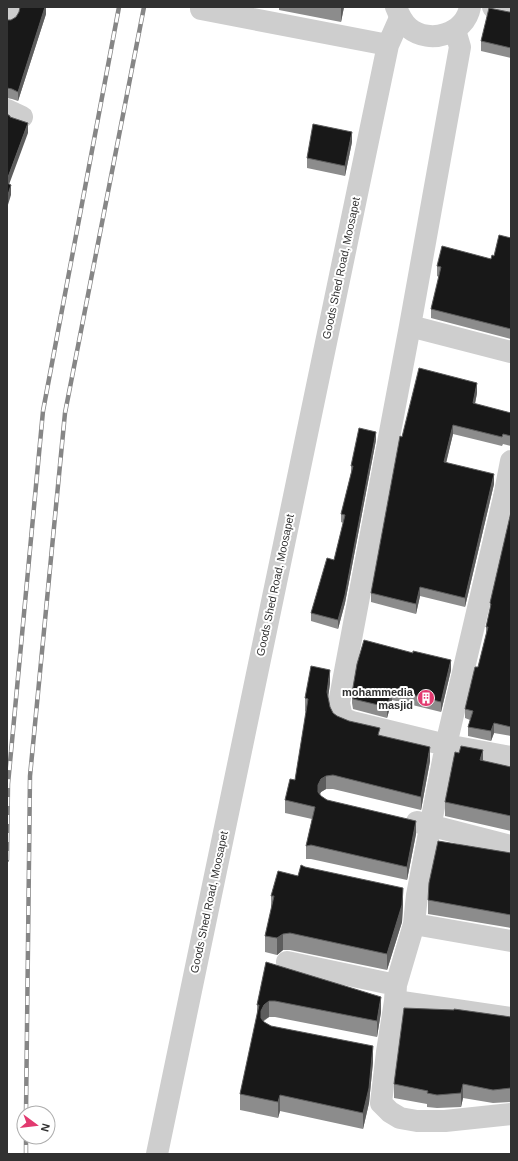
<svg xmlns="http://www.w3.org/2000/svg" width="518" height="1161" viewBox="0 0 518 1161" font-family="Arial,sans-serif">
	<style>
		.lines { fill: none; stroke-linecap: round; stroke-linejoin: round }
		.minor { stroke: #cecece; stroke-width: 22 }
		.tertiary { stroke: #cecece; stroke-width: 22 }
		.rail-casing { stroke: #868686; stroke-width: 4.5 }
		.rail { stroke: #fff; stroke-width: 3; stroke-dasharray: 9; stroke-linecap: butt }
		.wall { fill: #8c8c8c }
		.shaded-wall { fill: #5d5d5d }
		.building { fill: #181818; stroke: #5d5d5d }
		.labels { text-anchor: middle; stroke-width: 4; stroke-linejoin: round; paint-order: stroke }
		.street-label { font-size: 11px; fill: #313131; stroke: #fff }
		.poi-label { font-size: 11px; font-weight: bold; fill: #313131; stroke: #fff; text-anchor: end }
	</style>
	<rect width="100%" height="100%" fill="#fff"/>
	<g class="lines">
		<path class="minor" d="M493,7l18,3
			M201,9l187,36
			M7,18l3,-11
			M455,30l5,17 -50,279 -71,377 3,15 10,4 94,23 65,12
			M7,110l15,7
			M410,326l101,26
			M511,461l-7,36 -58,248 -29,150 -3,29 -18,61 -1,16 -8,51 -6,51 9,9 10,6 17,3h28l66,-7
			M417,822l94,24
			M414,924l97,17
			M287,962l109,23
			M395,1001l116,17
			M157,1154l231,-1109 12,-27"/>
		<path class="tertiary" d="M396,7c3,8 6,15 13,21 21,17 56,6 61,-21"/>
		<g class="rail-casing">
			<path id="rail" d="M7,860l1,-76 35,-373 76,-404
				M26,1113l4,-337 35,-363 79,-406
				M26,1154v-17"/>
		</g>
		<use href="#rail" class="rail"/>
	</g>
	<path class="wall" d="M46,7v7l-28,87 -6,-2 -5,-1v-78h4z
		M279,7h65l-3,15 -62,-12z
		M509,12h2v46l-30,-7v-10z
		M352,142l-7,34 -38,-8v-10z
		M511,238v101l-80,-21v-9l8,-32 -2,-1v-10l54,-7z
		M477,393l-2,11 36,9v33l-8,-2 -1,2 -49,-12 -7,28 48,22 -29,123 -45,-11 -4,18 -45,-12v-9l31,-156z
		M376,440l-31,163 -7,26 -27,-8v-8l23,-53 9,-37 -2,-1v-8l10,-41v-7z
		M511,512v224l-17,-3 -3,8 -23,-5v-9l2,-7 -5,-2v-9l13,-42 8,-33v-7l4,-17v-7z
		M451,670l-10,42 -49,-12 -5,18 -34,-9 -1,-6v-10z
		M330,683l-2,15 2,9 3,6 4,3 43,19 50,26 -9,49 -88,-21h-7l-5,3 -1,2 1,2 6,4 89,34 -9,46 -96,-21h-5v-13l6,-27 -27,-6v-13l10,-20 11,-68 -1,-1v-13z
		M459,753l24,8 28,6v64l-66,-15v-14z
		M511,853v75l-83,-14v-14z
		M305,867l98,38 -1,17 -15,48 -97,-20h-7l-6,5 -12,-3v-16l6,-26v-14l27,-20z
		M266,962l115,50 -4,25 -102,-20h-6l-5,4v1l7,4 102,36 -4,41 -6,26 -83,-18 -2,7 -38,-8v-16l17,-77v-12z
		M509,1017h2v85l-18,1 -30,-5 -2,9 -24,1 -10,-1v-3l-33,-6v-14z"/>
	<path class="shaded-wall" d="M45,7h1v7l-28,87v-9z
		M341,7h3l-3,15z
		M28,123v10l-21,57v-10z
		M352,132v10l-7,34v-10z
		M11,185v10l-4,13v-10z
		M477,383v10l-4,20v-10z
		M453,425v9l-9,38v-10z
		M376,432v8l-31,163 -7,26v-9z
		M494,474v10l-29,123v-9z
		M420,587v9l-4,18v-10z
		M451,660v10l-10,42v-10z
		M330,670v13l-3,22v-13z
		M392,690v10l-5,18v-11z
		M494,723v10l-3,8v-10z
		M430,747v14l-9,49v-13z
		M483,750v15l-3,-5z
		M326,776v13l-5,3 -3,6v-13l3,-6z
		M416,821v13l-9,46v-13z
		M403,888v17l-1,17 -15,48v-16z
		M283,934v16l-6,5v-17z
		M381,997v15l-4,25v-16z
		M269,1001v16l-5,3 -3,7v-16l3,-6z
		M373,1046v16l-4,41 -6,26v-16z
		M463,1084v14l-2,9v-14z
		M280,1095v16l-2,7v-16z"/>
	<path class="building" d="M20,7h25l-27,85 -6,-3 -5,-1v-68h4l5,-3 3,-5z
		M489,8l20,4h2v36l-30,-7z
		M7,114l3,2v1l18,6 -21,57z
		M313,124l39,8 -7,34 -38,-8z
		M7,183l4,2 -4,13z
		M499,235l12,3v91l-80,-20 10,-42 -4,-1 5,-20 49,13 1,-4 2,1z
		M419,368l58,15 -4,20 38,10v23l-8,-2 -1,3 -49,-12 -9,37 50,12 -29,124 -45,-11 -4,17 -45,-11 29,-157 2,1z
		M359,428l17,4 -31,163 -7,25 -27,-7 16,-55 7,2 11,-45 -4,-1 12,-48h-2z
		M511,512v215l-17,-4 -3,8 -23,-4 5,-16 -8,-2 10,-42h3l10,-40h-2l5,-23 -1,-1z
		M364,640l49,13v-2l38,9 -10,42 -49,-12 -5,17 -34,-8 -1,-6 5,-29z
		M311,666l19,4 -3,22 3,15 3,6 4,3 12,5 31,7 -2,7 52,12 -9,50 -88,-22 -7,1 -5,3 -3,6v7l3,4 6,4 89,21 -9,46 -96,-22 -5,1 9,-39 -30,-7 5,-21 5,1 13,-81 -3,-1z
		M461,746l22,4 -3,10 31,7v49l-66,-14 10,-50 4,1z
		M438,841l73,12v62l-83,-15 1,-17z
		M301,865l4,2 98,21 -1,17 -15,49 -97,-21 -7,1 -6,4 -12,-2 9,-40h-3l7,-25 20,5z
		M266,962l115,35 -4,24 -102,-20h-6l-5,4 -3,6v7l3,4 7,4 102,20 -4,42 -6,25 -83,-18 -2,7 -38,-8 19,-89h-2z
		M404,1008l50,2v-1l57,8v71l-18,2 -30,-6 -2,9 -24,2 -10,-2 1,-2 -34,-7z"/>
	<defs>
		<g id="building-disc" transform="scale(0.9)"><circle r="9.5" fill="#e2396f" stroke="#fff"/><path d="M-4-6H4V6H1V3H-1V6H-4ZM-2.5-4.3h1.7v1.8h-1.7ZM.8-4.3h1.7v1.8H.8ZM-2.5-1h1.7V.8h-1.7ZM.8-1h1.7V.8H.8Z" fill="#fff"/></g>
	</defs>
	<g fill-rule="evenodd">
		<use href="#building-disc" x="426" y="698"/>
	</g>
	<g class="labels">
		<g class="street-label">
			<text transform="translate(341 268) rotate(-78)" y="4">Goods Shed Road, Moosapet</text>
			<text transform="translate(275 585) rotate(-78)" y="4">Goods Shed Road, Moosapet</text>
			<text transform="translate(209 902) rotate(-78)" y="4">Goods Shed Road, Moosapet</text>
		</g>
		<g class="poi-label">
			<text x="413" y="696">mohammedia<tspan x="413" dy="13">masjid</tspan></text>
		</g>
	</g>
	<rect width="518" height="1161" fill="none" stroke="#313131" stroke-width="16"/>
	<g transform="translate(36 1125) rotate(105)"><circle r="19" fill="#ffffff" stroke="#adadad"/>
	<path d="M0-3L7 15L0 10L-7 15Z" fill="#e2396f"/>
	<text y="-6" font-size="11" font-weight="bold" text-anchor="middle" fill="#313131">N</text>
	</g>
</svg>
